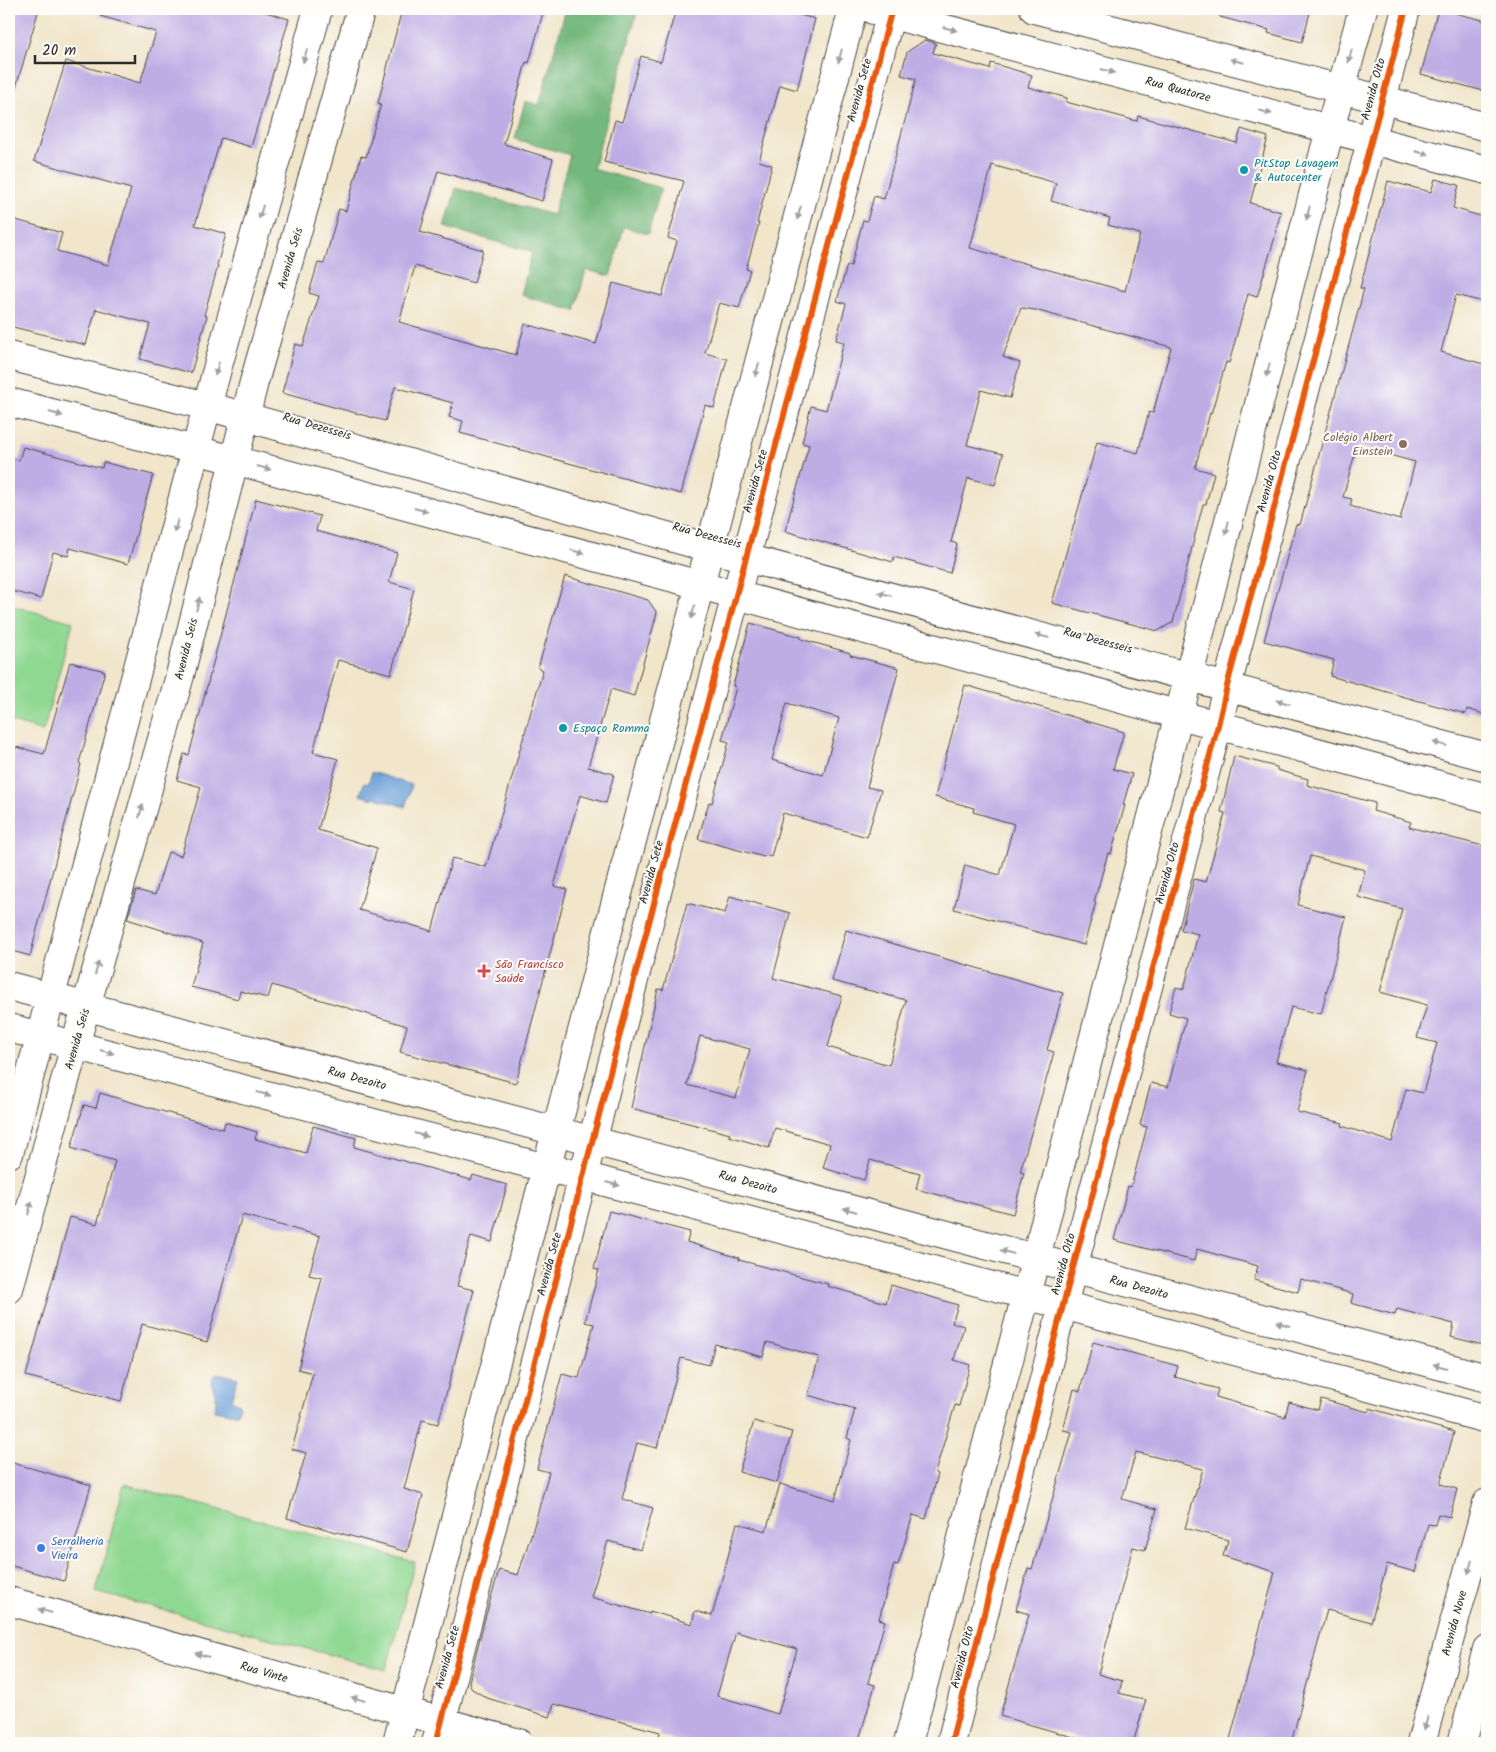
<svg xmlns="http://www.w3.org/2000/svg" width="1496" height="1752" viewBox="0 0 1496 1752" font-family="Kalam,sans-serif">
	<style>
		.green { fill: #8fd892; stroke: #5d825e }
		.forest { fill: #73b87c; stroke: #4f7254 }
		.water { fill: #6da1d9; stroke: #4c6682 }
		.building { fill: #beade5; fill-rule: evenodd }
		.lines { fill: none; stroke-linecap: round; stroke-linejoin: round }
		.minor-casing { stroke: #494743; stroke-width: 30 }
		.minor { stroke: #fff; stroke-width: 28 }
		.cycleway-casing { stroke: #fdfcf7; stroke-width: 9 }
		.cycleway { stroke: #e8590c; stroke-width: 6 }
		.oneway { fill: #a0a0a0 }
		.culture-dot { fill: #0f9aa8; stroke: #fdfcf7; stroke-width: 2 }
		.education-dot { fill: #8d6e63; stroke: #fdfcf7; stroke-width: 2 }
		.health-dot { fill: #e0444e; stroke: #fdfcf7; stroke-width: 2 }
		.shop-dot { fill: #3f7fe0; stroke: #fdfcf7; stroke-width: 2 }
		.labels { text-anchor: middle; stroke-width: 4; stroke-linejoin: round; paint-order: stroke }
		.street-label { font-size: 12px; fill: #2b2b2b; stroke: #fdfcf7 }
		.culture-label { font-size: 12px; fill: #0d838f; stroke: #fdfcf7; text-anchor: start }
		.education-label { font-size: 12px; fill: #785e54; stroke: #fdfcf7; text-anchor: end }
		.health-label { font-size: 12px; fill: #be3a42; stroke: #fdfcf7; text-anchor: start }
		.shop-label { font-size: 12px; fill: #366cbe; stroke: #fdfcf7; text-anchor: start }
	</style>
	<rect width="100%" height="100%" fill="#fdfcf7"/>
	<filter id="ink" filterUnits="userSpaceOnUse"><feTurbulence type="fractalNoise" baseFrequency=".02" numOctaves="2"/><feDisplacementMap in="SourceGraphic" scale="10" xChannelSelector="R" yChannelSelector="G"/><feConvolveMatrix kernelMatrix="1 2 1 2 8 2 1 2 1" color-interpolation-filters="sRGB"/></filter>
	<filter id="wash" filterUnits="userSpaceOnUse"><feTurbulence type="fractalNoise" baseFrequency=".0096" numOctaves="4" result="noise"/><feDisplacementMap in="SourceGraphic" scale="20" xChannelSelector="R" yChannelSelector="G"/><feGaussianBlur stdDeviation="1.12" result="paint"/><feColorMatrix in="noise" values="0 0 0 0 0 0 0 0 0 0 0 0 0 0 0 0 0 1.4 0 .05"/><feComposite in="paint" operator="in"/></filter>
	<g filter="url(#wash)">
		<rect width="100%" height="100%" fill="#f1e5ca"/>
		<path class="green" d="M9,605l64,17 -30,109 -34,-10z
			M124,1484l291,78 -29,108 -290,-78z"/>
		<path class="forest" d="M566,9h72l-45,160 68,19 -13,46 -24,-7 -14,49 -24,-6 -11,41 -54,-16 11,-43 -87,-25 11,-39 97,27 17,-60 -55,-16 10,-38 14,4z"/>
		<path class="water" d="M372,772l40,13 -7,22 -32,-10 -1,2 -12,-4 4,-12 4,1z
			M218,1373l20,5 -7,22 8,4 1,4 -4,6 -22,-4c0,-3 2,-6 2,-9 0,-11 -10,-20 2,-28z"/>
		<g id="blocks">
			<path class="building" d="M9,9h30l-23,78 -7,-1z
				M101,9h154l34,10 -38,128 -30,-9 -26,87 31,9 -9,31 1,1 -14,49 3,1 -16,57 -51,-14 10,-35 -54,-15 -10,36 -77,-19v-108l53,15 -5,18 51,14 23,-76 -97,-28 32,-100 74,22 16,-51 -56,-16z
				M402,9h142l-15,54 -3,-1 -22,82 49,15 -11,42 -104,-30 -18,61 63,18 -9,33 -59,-17 -16,56 117,33 9,-31 71,20 17,-61 49,13 15,-55 -9,-3 16,-57 -80,-19 11,-42 7,2 19,-66 20,6 15,-53h101l38,10 -18,71 -17,-5 -21,76 13,4 -15,58h2l-13,46 4,1 -11,38 -20,-5 -14,50 22,6 -13,49 -9,-3 -24,89 -221,-61 3,-12 -14,-4 4,-14 -58,-16 -10,34 -103,-28 13,-49 8,2 16,-50 -10,-3 9,-30 6,1 15,-55 7,2 15,-55 5,1 15,-53 -3,-1z
				M1221,9h90l-9,33 -34,-9 1,-3 -49,-13z
				M1438,9l49,12v71l-66,-18z
				M925,40l11,3 -3,10 57,16 1,-6 41,12 -4,12 39,11 -1,4 71,19 1,-5 99,27 4,-14 27,8 -18,66 31,9 -5,17 1,1 -20,67 -9,-3 -19,69 -3,-1 -15,52 -1,-1 -15,55 19,5 -8,31h-3l-30,118 -15,9 -106,-28 45,-161 41,11 11,-41 4,1 18,-66 -136,-37 -14,-2 -18,49 17,6 -10,35 -29,-8 -14,55 36,9 -8,31 -27,-7 -17,64 6,2 -7,29 -56,-16 -1,5 -108,-31 24,-86 -7,-2 9,-37 15,4 18,-68 -8,-2 10,-36 -9,-3 10,-36 4,1 12,-46 4,1 7,-25 10,3 32,-120 -15,-4 6,-23zM992,165l64,18 -5,18 59,17 -2,7 32,9 -15,57 -155,-43z
				M1435,179l24,6 -6,23 34,10v85l-31,-8 -15,57 46,13v350l-20,-6 -1,5 -136,-38 4,-16 -70,-19 32,-117 4,1 64,-236 -4,-1 28,-107 43,11zM1357,446l58,16 -15,58 -50,-14 2,-7 -9,-2z
				M23,447l79,21 1,-6 50,13 -25,89 -58,-16 -2,8 -15,-4 -12,47 -32,-9v-133l10,3z
				M256,499l64,17 -4,15 81,22 -8,29 25,7 -23,85 -53,-14 -25,92 25,7 -20,71 59,18 -18,62 73,21 20,-73 34,9 57,-197 -5,-2 27,-92 83,24 9,13 -23,83 -23,-7 -23,78 26,7 -8,29 -26,-8 -26,91 13,3 -51,194 -116,-31 7,-26 -135,-41 -4,13 -28,-7 -2,8 -47,-12 12,-44 -76,-24 9,-29 19,5 13,-43 13,4 20,-69 -24,-7 7,-26 5,1z
				M750,623l51,14v2l49,14v2l49,13 -32,119 14,3 -14,47 -84,-24 -12,44 -6,-2 -1,2 -66,-18 11,-37 3,1 17,-61 -7,-2 14,-53 -3,-1zM787,703l52,15 -16,57 -51,-15z
				M70,662l35,9 -26,92 2,1 -51,192 -21,-6v-177l7,-26 28,7z
				M965,685l159,47 -11,37 19,5 -9,31h2l-14,49 -3,-1 -14,49h2l-12,43 -130,-36 11,-44 35,10 14,-51 -41,-12 1,-4 -39,-11z
				M1234,756l43,11v3l31,9 -1,6 68,18 -2,8 38,11 -2,5 78,20v499l-36,-9 3,-13 -57,-15 -2,6 -44,-12 2,-9 -52,-15 -3,13 -44,-12 4,-14 -61,-17 -3,12 -80,-21 14,-54 3,1 16,-60 -7,-2 11,-42 17,4 18,-69 -17,-5 7,-26 8,2 14,-55 -17,-4 13,-51 12,3 19,-69 -4,-1zM1310,856l55,14 -7,27 44,12 -22,83 47,13 -10,33 20,5 -14,50 -17,-4 -14,53 -50,-16 1,-3 -46,-11 11,-42 -32,-8 15,-55 30,7 25,-97 -48,-12z
				M730,896l60,17 -17,65 69,18 -14,51 61,18 17,-65 -74,-19 14,-51 217,63 -16,57 7,2 -34,120 4,1 -11,41 -97,-25 4,-16 -50,-13 -6,20 -41,-12 7,-24 -55,-16 -6,20 -40,-12 1,-2 -99,-26 27,-119 5,1 24,-87 38,10zM700,1036l50,13 -14,49 -49,-13z
				M100,1093l123,36 2,-7 32,10 -2,7 51,14 7,-27 43,12 -2,9 117,33 2,-5 34,10 -15,57 -21,-6 -14,50 17,4 -36,134 -16,-4 -18,69 19,6 -16,57 -120,-34 19,-65 -14,-4 21,-76 -15,-4 24,-91 -13,-3 11,-39 -78,-21 -35,127 -65,-18 -21,77 -95,-25 44,-159 27,7 18,-63 -44,-13 13,-43 12,3z
				M609,1211l81,21 -3,10 52,16v2l89,24 -1,2 59,17 5,-18 67,20 -6,18 12,3 -10,34 16,5 -11,41 -4,-1 -20,68 3,1 -12,45 -13,-4 -15,50 -4,-1 -15,55 6,2 -17,62 7,2 -17,58h-174l-25,-7 1,-4 -106,-28 -4,13 -63,-19 -15,-9 -3,-7 15,-60 15,-52 19,5 16,-49 15,-54 -12,-3 25,-95 17,4 15,-54 -9,-2 14,-52 -5,-1zM767,1342l52,15 -11,38 47,14 -8,29 4,2 -16,60 -55,-16 -14,47 -29,-8 -25,93 -17,-5 -3,13 -42,-13v3l-59,-17 17,-56 33,9 12,-42 -31,-9 15,-56 20,5 24,-90 28,7 6,-21 48,13zM736,1632l61,17 -19,65 -61,-18z
				M1093,1342l85,24 -3,11 43,12 -2,8 69,20 4,-15 29,8 3,-11 47,13 1,-4 85,24 -14,52 17,5 -7,28 -12,-3 -3,11 -7,-1 -13,48 -28,-8 -16,58 -44,-12 -36,133h-62l46,-171 -52,-16 5,-16 -43,-12 18,-59 -67,-17 -14,47 35,10 -12,41 -12,-3 -35,127 24,7 -3,12 27,7 -13,43h-39l-94,-27 29,-102 -13,-4 12,-42 4,1 40,-137 -9,-2 11,-41 6,2z
				M754,1421l38,11 -15,51 -38,-11z
				M9,1462l82,23 -27,96 -55,-16z"/>
		</g>
	</g>
	<g filter="url(#ink)">
		<use href="#blocks" fill-opacity="0" stroke="#494743" stroke-width="1"/>
		<g class="lines">
			<g class="minor-casing">
				<path id="minor" d="M1034,9l453,118
					M873,10l614,160
					M9,356l198,50 502,142 778,209
					M9,402l225,58 466,125 787,213
					M9,986l1478,392
					M9,1028l537,140 37,8 904,243
					M9,1154l207,-781 102,-364
					M9,1289l50,-187 120,-423 75,-297 107,-373
					M9,1601l510,142
					M397,1743l215,-827 241,-907
					M436,1743l212,-817 244,-917
					M908,1743l271,-1029 151,-585 33,-120
					M951,1743l112,-438 155,-580 9,-39 179,-677
					M1421,1743l66,-240
					M1462,1743l25,-94"/>
			</g>
			<use href="#minor" class="minor"/>
			<g class="cycleway-casing">
				<path id="cycleway" d="M436,1743l212,-817 244,-917
					M951,1743l112,-438 155,-580 9,-39 179,-677"/>
			</g>
			<use href="#cycleway" class="cycleway"/>
		</g>
		<defs><path id="oneway-solid" d="M-6-.8H1V-3.2L6.5 0L1 3.2V.8H-6Z" transform="scale(1.25)"/></defs>
		<g class="oneway">
			<use href="#oneway-solid" transform="translate(950 29) rotate(15)"/>
			<use href="#oneway-solid" transform="translate(305 56) rotate(106)"/>
			<use href="#oneway-solid" transform="translate(840 56) rotate(105)"/>
			<use href="#oneway-solid" transform="translate(1350 56) rotate(105)"/>
			<use href="#oneway-solid" transform="translate(1237 61) rotate(-166)"/>
			<use href="#oneway-solid" transform="translate(1108 71) rotate(15)"/>
			<use href="#oneway-solid" transform="translate(1265 112) rotate(15)"/>
			<use href="#oneway-solid" transform="translate(1422 153) rotate(15)"/>
			<use href="#oneway-solid" transform="translate(261 212) rotate(106)"/>
			<use href="#oneway-solid" transform="translate(799 213) rotate(105)"/>
			<use href="#oneway-solid" transform="translate(1308 213) rotate(104)"/>
			<use href="#oneway-solid" transform="translate(217 369) rotate(106)"/>
			<use href="#oneway-solid" transform="translate(757 370) rotate(105)"/>
			<use href="#oneway-solid" transform="translate(1268 370) rotate(104)"/>
			<use href="#oneway-solid" transform="translate(56 414) rotate(15)"/>
			<use href="#oneway-solid" transform="translate(264 468) rotate(15)"/>
			<use href="#oneway-solid" transform="translate(421 510) rotate(15)"/>
			<use href="#oneway-solid" transform="translate(176 526) rotate(105)"/>
			<use href="#oneway-solid" transform="translate(1227 528) rotate(104)"/>
			<use href="#oneway-solid" transform="translate(578 552) rotate(15)"/>
			<use href="#oneway-solid" transform="translate(885 594) rotate(-165)"/>
			<use href="#oneway-solid" transform="translate(198 604) rotate(-76)"/>
			<use href="#oneway-solid" transform="translate(693 612) rotate(105)"/>
			<use href="#oneway-solid" transform="translate(1042 636) rotate(-165)"/>
			<use href="#oneway-solid" transform="translate(1283 702) rotate(-165)"/>
			<use href="#oneway-solid" transform="translate(1440 744) rotate(-165)"/>
			<use href="#oneway-solid" transform="translate(141 811) rotate(-74)"/>
			<use href="#oneway-solid" transform="translate(97 968) rotate(-74)"/>
			<use href="#oneway-solid" transform="translate(107 1052) rotate(15)"/>
			<use href="#oneway-solid" transform="translate(264 1094) rotate(15)"/>
			<use href="#oneway-solid" transform="translate(421 1135) rotate(15)"/>
			<use href="#oneway-solid" transform="translate(613 1184) rotate(15)"/>
			<use href="#oneway-solid" transform="translate(30 1208) rotate(-75)"/>
			<use href="#oneway-solid" transform="translate(850 1210) rotate(-165)"/>
			<use href="#oneway-solid" transform="translate(1007 1252) rotate(-165)"/>
			<use href="#oneway-solid" transform="translate(1283 1324) rotate(-165)"/>
			<use href="#oneway-solid" transform="translate(1440 1366) rotate(-165)"/>
			<use href="#oneway-solid" transform="translate(1470 1567) rotate(105)"/>
			<use href="#oneway-solid" transform="translate(45 1611) rotate(-164)"/>
			<use href="#oneway-solid" transform="translate(202 1655) rotate(-164)"/>
			<use href="#oneway-solid" transform="translate(358 1699) rotate(-164)"/>
			<use href="#oneway-solid" transform="translate(1426 1723) rotate(105)"/>
		</g>
	</g>
	<g class="culture-dot">
		<circle cx="1244" cy="170" r="5"/>
		<circle cx="563" cy="728" r="5"/>
	</g>
	<circle class="education-dot" cx="1403" cy="444" r="5"/>
	<path class="health-dot" d="M481.5 963.5h5v5h5v5h-5v5h-5v-5h-5v-5h5z"/>
	<circle class="shop-dot" cx="41" cy="1548" r="5"/>
	<g class="labels">
		<g class="street-label">
			<text transform="translate(1178 89) rotate(15)" y="4">Rua Quatorze</text>
			<text transform="translate(1373 89) rotate(-75)" y="4">Avenida Oito</text>
			<text transform="translate(859 90) rotate(-75)" y="4">Avenida Sete</text>
			<text transform="translate(290 258) rotate(-74)" y="4">Avenida Seis</text>
			<text transform="translate(317 426) rotate(16)" y="4">Rua Dezesseis</text>
			<text transform="translate(755 481) rotate(-75)" y="4">Avenida Sete</text>
			<text transform="translate(1269 481) rotate(-75)" y="4">Avenida Oito</text>
			<text transform="translate(707 535) rotate(15)" y="4">Rua Dezesseis</text>
			<text transform="translate(1098 640) rotate(15)" y="4">Rua Dezesseis</text>
			<text transform="translate(186 649) rotate(-76)" y="4">Avenida Seis</text>
			<text transform="translate(651 872) rotate(-75)" y="4">Avenida Sete</text>
			<text transform="translate(1167 873) rotate(-75)" y="4">Avenida Oito</text>
			<text transform="translate(77 1039) rotate(-74)" y="4">Avenida Seis</text>
			<text transform="translate(357 1078) rotate(15)" y="4">Rua Dezoito</text>
			<text transform="translate(748 1182) rotate(15)" y="4">Rua Dezoito</text>
			<text transform="translate(549 1264) rotate(-75)" y="4">Avenida Sete</text>
			<text transform="translate(1063 1264) rotate(-75)" y="4">Avenida Oito</text>
			<text transform="translate(1139 1287) rotate(15)" y="4">Rua Dezoito</text>
			<text transform="translate(1454 1623) rotate(-75)" y="4">Avenida Nove</text>
			<text transform="translate(447 1657) rotate(-75)" y="4">Avenida Sete</text>
			<text transform="translate(962 1657) rotate(-76)" y="4">Avenida Oito</text>
			<text transform="translate(264 1672) rotate(16)" y="4">Rua Vinte</text>
		</g>
		<g class="culture-label">
			<text x="1254" y="167">PitStop Lavagem<tspan x="1254" dy="14">&amp; Autocenter</tspan></text>
			<text x="573" y="732">Espaço Romma</text>
		</g>
		<g class="education-label">
			<text x="1393" y="441">Colégio Albert<tspan x="1393" dy="14">Einstein</tspan></text>
		</g>
		<g class="health-label">
			<text x="495" y="968">São Francisco<tspan x="495" dy="14">Saúde</tspan></text>
		</g>
		<g class="shop-label">
			<text x="51" y="1545">Serralheria<tspan x="51" dy="14">Vieira</tspan></text>
		</g>
	</g>
	<rect width="1496" height="1752" fill="none" stroke="#fdfcf7" stroke-width="30"/>
	<path d="M35 55v8h100v-8" fill="none" stroke="#2b2b2b" stroke-width="2.5"/>
	<text x="42" y="55" font-size="15" fill="#2b2b2b" stroke="#fdfcf7" stroke-width="4" paint-order="stroke">20 m</text>
</svg>
